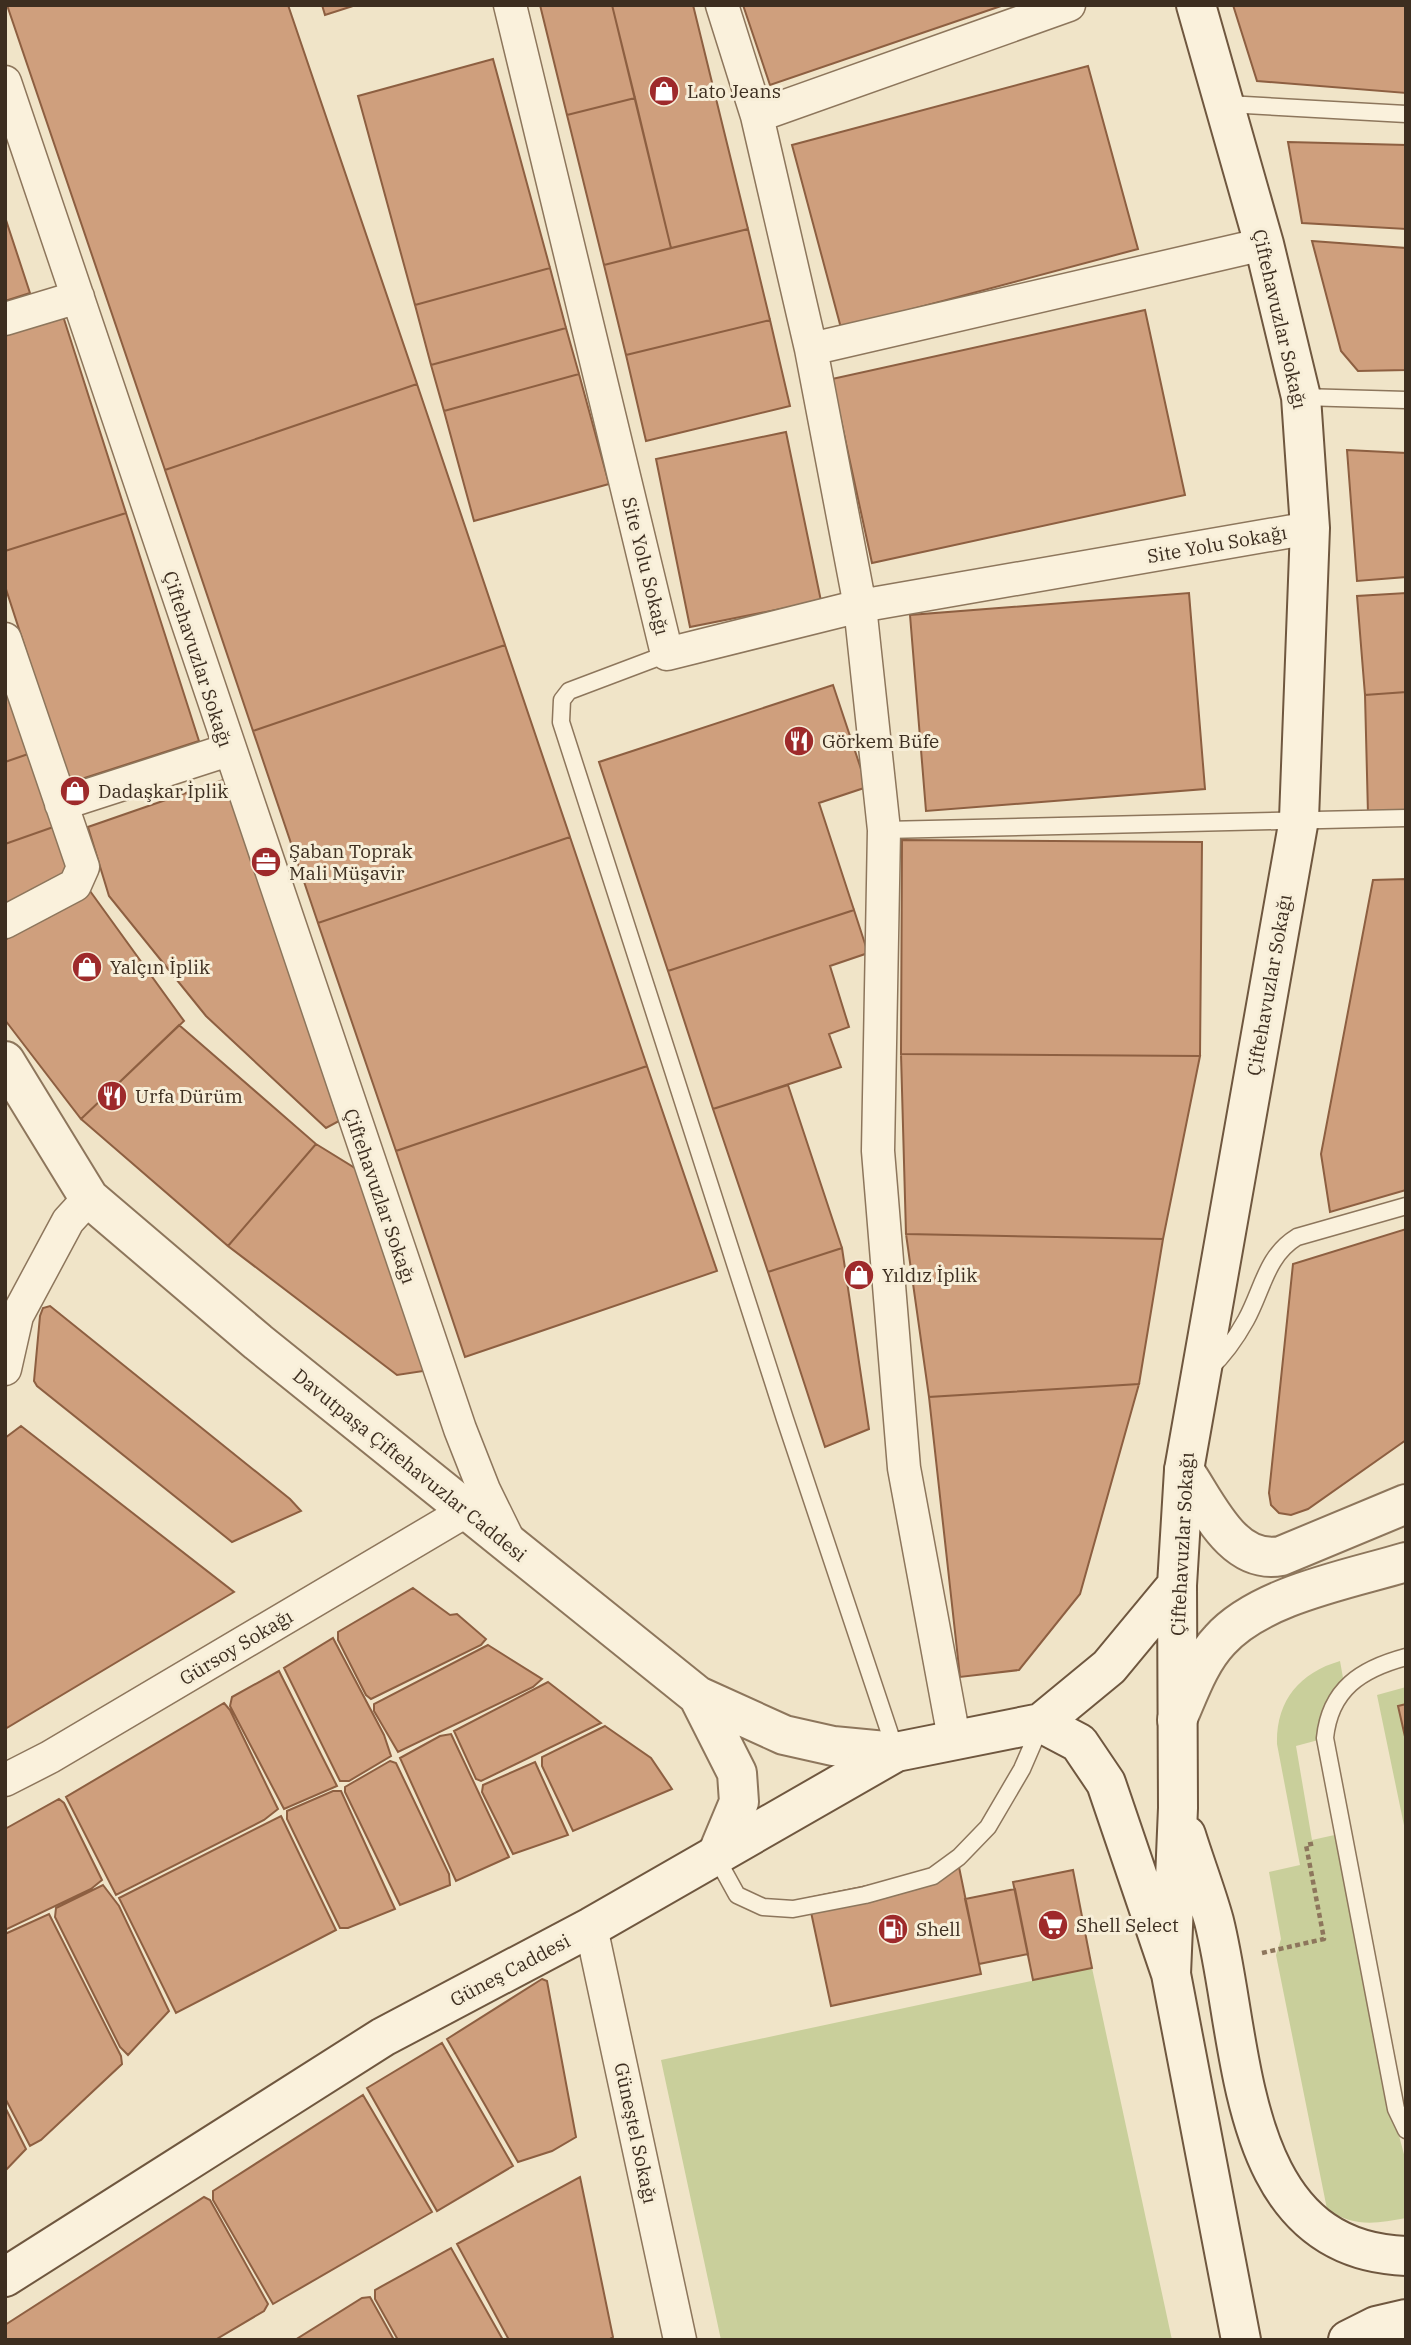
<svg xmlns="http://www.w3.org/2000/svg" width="1411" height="2345" viewBox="0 0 1411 2345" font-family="'IBM Plex Serif',serif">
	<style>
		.green { fill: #c9cf9b }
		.building { fill: #cf9f7d; stroke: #8d5f41; stroke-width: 2 }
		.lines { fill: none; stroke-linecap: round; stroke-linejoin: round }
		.service-casing { stroke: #8d765c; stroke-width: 19 }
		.minor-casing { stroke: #8d765c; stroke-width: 35 }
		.tertiary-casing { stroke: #8d765c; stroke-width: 42 }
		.secondary-casing { stroke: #6f573f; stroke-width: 42 }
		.path { stroke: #8d765c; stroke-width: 4.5; stroke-dasharray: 5 3.5; stroke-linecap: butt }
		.service { stroke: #faf1dc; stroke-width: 16 }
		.minor { stroke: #faf1dc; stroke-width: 32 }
		.tertiary { stroke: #faf1dc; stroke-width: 38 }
		.secondary { stroke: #faf1dc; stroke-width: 38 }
		.labels { text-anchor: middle; stroke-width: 6; stroke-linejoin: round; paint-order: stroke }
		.poi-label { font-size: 19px; fill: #3d2e20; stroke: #f7eed8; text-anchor: start }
		.street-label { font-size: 19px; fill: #3d2e20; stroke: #f7eed8 }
	</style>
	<rect width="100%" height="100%" fill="#f0e4c8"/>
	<path class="green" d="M1340,1661l5,28 -23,50 -26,7 16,94 27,-6 54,279 13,49v56c-31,6 -53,9 -79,-9l-51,-254 5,-16 -12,-67 31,-7 -23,-121c-1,-43 22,-71 63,-83z
		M1406,1687v17l-8,2 8,35v94l-29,-140z
		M1092,1968l80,372h-451l-60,-280z"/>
	<path class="building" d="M7,5h281l129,379 -252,86z
		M322,5h34l-31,10z
		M540,5h72l23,93 -68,17z
		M612,5h81l55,224 -77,19z
		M743,5h261l-234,80z
		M1233,5h173v88l-149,-12z
		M493,59l57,209 -135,37 -57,-209z
		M1088,66l50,183 -297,79 -49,-183z
		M635,98l36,150 -67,17 -37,-150z
		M1288,142l118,3v84l-104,-6z
		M5,217l25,76 -25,8z
		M748,229l22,91 -144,35 -22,-90z
		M1312,241l94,7v122l-48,1 -17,-20z
		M550,268l16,60 -135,37 -16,-60z
		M1145,310l40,185 -313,68 -40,-184z
		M63,316l63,197 -121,38v-216z
		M770,320l20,86 -144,35 -20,-86z
		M566,328l13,46 -135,37 -13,-46z
		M579,374l30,110 -135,37 -30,-110z
		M417,384l88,261 -252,86 -88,-261z
		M786,432l35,169 -131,26 -34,-168z
		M1347,450l59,3v124l-49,4z
		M126,513l73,228 -130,42 -64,-197v-35z
		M1189,593l16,196 -279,22 -16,-196z
		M1406,593v99l-41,3 -8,-99z
		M505,645l65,192 -252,86 -65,-192z
		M833,685l34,102 -48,16 35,107 -186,61 -69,-209z
		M11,689l23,63 -29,10v-71z
		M1406,692v119l-38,3 -3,-119z
		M34,752l25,73 -54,19v-82z
		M226,779l113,342 -13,7 -120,-112 -97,-120 -21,-69z
		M59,825l15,46 -69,33v-60z
		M570,837l77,229 -251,85 -78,-228z
		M902,840l300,2 -2,214 -299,-2z
		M1406,879v311l-76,22 -9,-58 52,-274z
		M90,891l94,130 -103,98 -76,-99v-80z
		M854,910l14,43 -38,13 19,61 -20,7 12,33 -128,42 -45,-138z
		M179,1025l137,119 -88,102 -147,-127z
		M901,1054l299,2 -37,183 -257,-5z
		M647,1066l70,205 -252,86 -69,-206z
		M788,1085l54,163 -74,24 -55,-163z
		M316,1144l42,26 72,200 -33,5 -169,-129z
		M1406,1229v211l-98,69 -17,6 -12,-2 -8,-8 -2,-12 24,-229z
		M906,1234l257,5 -24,145 -210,13z
		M842,1248l27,181 -44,18 -57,-175z
		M50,1306l240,193 11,12 -69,31 -195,-156 -3,-5 6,-65 3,-8z
		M1139,1384l-59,210 -61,76 -59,7 -31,-280z
		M21,1426l213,166 -229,137v-291z
		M413,1588l37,27 7,-1 29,25 -5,6 -110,54 -5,-4 -28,-55v-8z
		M333,1638l51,97 7,21 -42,25h-9l-56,-113z
		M488,1645l54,34 -9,8 -135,65 -24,-41v-7z
		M279,1671l58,115 -53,23 -54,-103 2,-9z
		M548,1682l53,41 -120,58 -5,-2 -22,-48z
		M224,1703l6,7 48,99 -14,11 -148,75 -50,-98z
		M1406,1704v37l-8,-35z
		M605,1726l46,32 21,31 -99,42 -31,-65v-9z
		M451,1734l58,123 -53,24 -56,-123 40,-22z
		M390,1761l6,2 53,111 1,11 -50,20 -55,-113v-5z
		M535,1762l33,73 -55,19 -31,-62 1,-7z
		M333,1791h8l54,118 -47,19h-8l-53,-109v-8z
		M59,1799l5,4 38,77 -11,9 -86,41v-101z
		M281,1816l55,114 -160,83 -57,-115z
		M959,1867l22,107 -150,32 -23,-108z
		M1073,1870l19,98 -59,12 -20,-98z
		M103,1885l16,21 50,105 -41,44 -8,-8 -65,-130 1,-9z
		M1015,1889l13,65 -49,10 -14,-65z
		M49,1914l72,142 1,8 -81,76 -11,6 -25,-48v-164z
		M542,1979l5,2 29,156 -24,14 -34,11 -71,-123z
		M442,2043l71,123 -76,45 -70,-123z
		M363,2095l69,117 -159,92 -60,-104v-9z
		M5,2107l21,42 -21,22z
		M580,2177l33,160 -5,3h-99l-52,-96z
		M204,2197l6,3 58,104 -4,7 -49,29h-210v-15z
		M451,2248l52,92h-105l-23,-41v-9z
		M370,2297l24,43h-99l67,-42z"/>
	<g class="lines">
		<g class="service-casing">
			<path id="service" d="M1227,104l179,10
				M1301,397l105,3
				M667,654l-98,37 -7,9 -1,22 224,697 111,333
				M884,830l522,-12
				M1210,1368c15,-14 26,-30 36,-48 17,-31 20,-64 51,-83l109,-31
				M1406,1657c-45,12 -76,32 -81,81l71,371 10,21
				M716,1857l21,38 26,12 30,2 72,-14 68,-19 26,-19 29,-30 34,-58 19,-44"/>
		</g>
		<g class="minor-casing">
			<path id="minor" d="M510,5l157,649 193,-48 450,-78
				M722,5l35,111 54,233 49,257 24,224 -6,321 26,317 50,270
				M5,82l455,1347 24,61 26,53
				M757,116l312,-111
				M5,319l73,-22
				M811,349l453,-105
				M5,639l78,228 -8,18 -70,37
				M61,804l167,-54
				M5,1369l12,-53 51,-95 21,-23
				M5,1780l45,-23 416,-246
				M591,1927l89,413"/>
		</g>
		<g class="tertiary-casing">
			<path id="tertiary" d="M5,1061l84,137 169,144 440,354 86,39 49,11 63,6
				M1184,1470c24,35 48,95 97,86l125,-52
				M698,1696l39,77 2,29 -23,55
				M1177,1720c12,-27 22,-58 43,-80 40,-45 130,-61 186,-78"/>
		</g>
		<g class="secondary-casing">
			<path id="secondary" d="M1041,1723l38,20 27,40 65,191 70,366
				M1186,1835c9,29 20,57 28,86 31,122 20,329 192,335
				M1171,1974l7,-166 -1,-223 7,-115 115,-651 11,-291 -9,-131 -37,-153 -68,-239
				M5,2277l378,-240 208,-110 305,-175 145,-29 68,-56 68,-82
				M1348,2340l28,-14 30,-7"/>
		</g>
		<path class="path" d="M1262,1953l62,-14 -18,-94 10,-2"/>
		<use href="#service" class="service"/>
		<use href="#minor" class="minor"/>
		<use href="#tertiary" class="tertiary"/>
		<use href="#secondary" class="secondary"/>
	</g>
	<defs>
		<g id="shop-disc" transform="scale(1.575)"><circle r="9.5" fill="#9e2a2b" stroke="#f7eed8"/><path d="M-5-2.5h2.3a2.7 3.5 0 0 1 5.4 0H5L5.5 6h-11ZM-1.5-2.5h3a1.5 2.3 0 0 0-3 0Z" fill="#fff"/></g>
		<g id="restaurant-disc" transform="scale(1.575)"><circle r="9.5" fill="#9e2a2b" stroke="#f7eed8"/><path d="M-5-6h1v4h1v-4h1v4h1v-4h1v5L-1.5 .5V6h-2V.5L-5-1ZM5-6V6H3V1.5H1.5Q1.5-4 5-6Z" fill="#fff"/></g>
		<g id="office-disc" transform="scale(1.575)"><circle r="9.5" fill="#9e2a2b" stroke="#f7eed8"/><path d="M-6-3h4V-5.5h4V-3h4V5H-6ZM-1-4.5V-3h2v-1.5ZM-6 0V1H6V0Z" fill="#fff"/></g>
		<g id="supermarket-disc" transform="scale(1.575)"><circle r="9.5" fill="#9e2a2b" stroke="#f7eed8"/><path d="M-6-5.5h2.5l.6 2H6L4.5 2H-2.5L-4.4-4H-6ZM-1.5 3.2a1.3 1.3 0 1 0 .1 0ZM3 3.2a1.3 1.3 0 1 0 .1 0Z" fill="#fff"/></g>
		<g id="fuel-disc" transform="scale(1.575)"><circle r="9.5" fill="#9e2a2b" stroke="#f7eed8"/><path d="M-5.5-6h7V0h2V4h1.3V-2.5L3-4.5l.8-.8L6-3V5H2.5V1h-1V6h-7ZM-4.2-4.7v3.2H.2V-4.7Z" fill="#fff"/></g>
	</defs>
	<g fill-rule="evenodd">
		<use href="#shop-disc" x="664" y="91"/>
		<use href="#restaurant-disc" x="799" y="741"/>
		<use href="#shop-disc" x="75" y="791"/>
		<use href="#office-disc" x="266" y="862"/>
		<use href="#shop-disc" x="87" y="967"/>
		<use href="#restaurant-disc" x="112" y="1096"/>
		<use href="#shop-disc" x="859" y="1275"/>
		<use href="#supermarket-disc" x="1053" y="1925"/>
		<use href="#fuel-disc" x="893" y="1929"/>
	</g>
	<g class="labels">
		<g class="poi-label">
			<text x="687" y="98">Lato Jeans</text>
			<text x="822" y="748">Görkem Büfe</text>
			<text x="98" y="798">Dadaşkar İplik</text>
			<text x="289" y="858">Şaban Toprak<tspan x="289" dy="22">Mali Müşavir</tspan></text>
			<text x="110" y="974">Yalçın İplik</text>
			<text x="135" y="1103">Urfa Dürüm</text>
			<text x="882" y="1282">Yıldız İplik</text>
			<text x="1076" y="1932">Shell Select</text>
			<text x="916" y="1936">Shell</text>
		</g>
		<g class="street-label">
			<text transform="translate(1280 319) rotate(77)" y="7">Çiftehavuzlar Sokağı</text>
			<text transform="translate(1217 544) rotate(-10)" y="7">Site Yolu Sokağı</text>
			<text transform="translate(646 566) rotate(76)" y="7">Site Yolu Sokağı</text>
			<text transform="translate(198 659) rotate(72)" y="7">Çiftehavuzlar Sokağı</text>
			<text transform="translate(1269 985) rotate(-80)" y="7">Çiftehavuzlar Sokağı</text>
			<text transform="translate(380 1196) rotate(71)" y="7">Çiftehavuzlar Sokağı</text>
			<text transform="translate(410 1465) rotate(39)" y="7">Davutpaşa Çiftehavuzlar Caddesi</text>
			<text transform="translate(1182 1544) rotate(-87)" y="7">Çiftehavuzlar Sokağı</text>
			<text transform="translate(236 1647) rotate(-31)" y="7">Gürsoy Sokağı</text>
			<text transform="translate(510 1970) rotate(-28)" y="7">Güneş Caddesi</text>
			<text transform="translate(636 2133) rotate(78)" y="7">Güneştel Sokağı</text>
		</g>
	</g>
	<rect width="1411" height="2345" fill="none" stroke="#3d2e20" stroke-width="14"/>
</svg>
